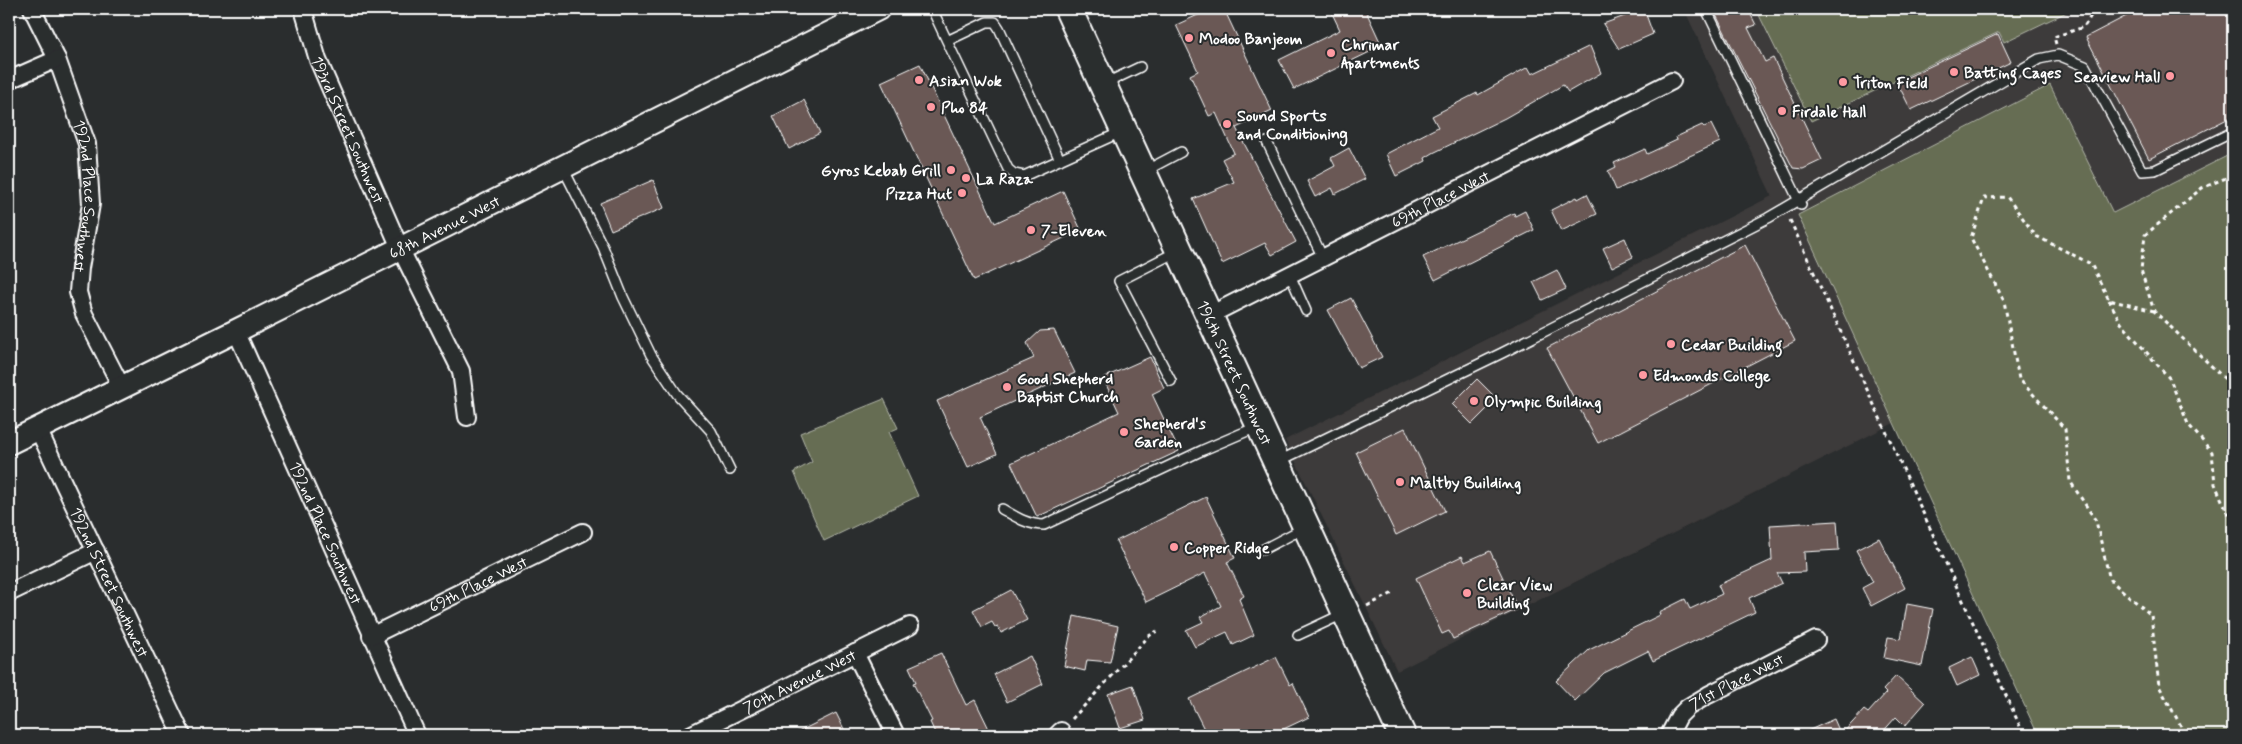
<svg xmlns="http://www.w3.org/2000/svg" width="2242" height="744" viewBox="0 0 2242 744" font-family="Mynerve,sans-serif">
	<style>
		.built { fill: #3d3a3a }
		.green { fill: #666d53; stroke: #b2b6a9 }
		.building { fill: #6a5855; stroke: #fff }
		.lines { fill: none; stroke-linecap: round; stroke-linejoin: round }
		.lane-casing { stroke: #fff; stroke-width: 12 }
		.street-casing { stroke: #fff; stroke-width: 20 }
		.secondary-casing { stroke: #fff; stroke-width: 26 }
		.primary-casing { stroke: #fff; stroke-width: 30 }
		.path { stroke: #fff; stroke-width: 3; stroke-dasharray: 4 4; stroke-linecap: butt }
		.lane { stroke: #2a2d2e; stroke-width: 9 }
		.street { stroke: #2a2d2e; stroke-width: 16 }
		.secondary { stroke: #2a2d2e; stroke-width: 22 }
		.primary { stroke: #2a2d2e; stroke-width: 26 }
		.poi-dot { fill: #ff9aa2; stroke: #2a2d2e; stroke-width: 2 }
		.labels { text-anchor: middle; stroke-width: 4; stroke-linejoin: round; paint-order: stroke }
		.poi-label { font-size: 16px; font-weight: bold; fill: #fff; stroke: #2a2d2e; text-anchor: start }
		.street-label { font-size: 16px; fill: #fff; stroke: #2a2d2e }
	</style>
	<rect width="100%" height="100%" fill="#2a2d2e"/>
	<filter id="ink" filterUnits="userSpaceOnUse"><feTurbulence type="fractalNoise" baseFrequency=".02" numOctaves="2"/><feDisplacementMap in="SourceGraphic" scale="10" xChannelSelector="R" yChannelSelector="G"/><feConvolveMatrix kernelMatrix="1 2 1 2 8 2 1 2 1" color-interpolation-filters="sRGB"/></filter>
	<g filter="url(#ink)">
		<path class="built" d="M1684,9h549v144l-120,61 -63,-129 -252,130 96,208 -497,248 -112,-231 487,-244z"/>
		<path class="green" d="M1756,9h317l-69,33 -5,-10 -188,89z
			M2050,85l63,128 120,-60v582h-195l-240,-520z
			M884,399l14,29 -9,4 29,64 -94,45 -30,-69 18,-10 -12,-29z"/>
		<path class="building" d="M1211,9h13l48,102 -36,17 60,114 -24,13 -7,-12 -43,21 -29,-65 41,-17 -12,-23 12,-6 -18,-40 -7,3 -19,-41 8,-4 -22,-46z
			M1330,9h35l17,37 -88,43 -15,-29 61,-30z
			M1644,9l9,25 -34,15 -16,-25z
			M1713,9h35l8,16 -8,3 17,34 8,-4 49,102 -19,9 -10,-1z
			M2140,9h93v107l-84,43 -63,-122z
			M1998,34l13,28 -100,48 -14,-28z
			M1590,46l11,27 -33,19 -5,-7 -58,33 -72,35 -8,5 1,3 -30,15 -10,-22 52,-27 -6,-11 45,-23 1,2 50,-28 4,7z
			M920,64l75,159 68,-32 18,39 -107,50 -93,-198z
			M804,100l16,33 -31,16 -16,-33z
			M1711,124l9,18 -104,48 -8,-19 8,-4 -2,-4 31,-14 2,5 30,-14 -1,-3 26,-12 2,2z
			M1349,148l16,31 -30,15 -3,-6 -17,9 -8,-16 28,-15 -4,-8z
			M653,180l11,28 -53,22 -11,-27z
			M1587,194l10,20 -36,17 -10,-21 26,-13 1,2z
			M1525,211l9,19 -99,50 -12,-23 91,-44 1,3z
			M1625,238l8,19 -21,10 -9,-19z
			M1745,245l50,96 -197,102 -51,-95z
			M1557,270l9,19 -24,11 -9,-18z
			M1351,298l31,59 -23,11 -31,-58z
			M1054,330l21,43 -95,44 17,37 -29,13 -31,-66 97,-43 -7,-15 13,-12z
			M1150,357l14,31 -12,6 27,57 -142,66 -26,-54 108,-51 -16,-34z
			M1477,379l20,20 -25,25 -20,-20z
			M1405,428l40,83 -49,24 -40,-83z
			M1206,497l29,61 -8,4 17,34 -5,3 15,36 -21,10 -6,-13 -32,15 -9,-17 17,-8 -3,-5 21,-11 -16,-33 -59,29 -30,-61z
			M1837,521l2,29 -35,2 1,20 -28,1 5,10 -33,15 6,14 -102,49 -5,-10 -44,22 -29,28 -19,-20 33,-31 71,-35 -1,-3 26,-13 5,10 32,-15 -4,-9 54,-25 -2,-35z
			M1879,538l26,50 -34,18 -9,-18 11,-6 -17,-32z
			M1490,551l28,58 -65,30 -4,-8 -7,3 -26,-56 46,-22 3,6z
			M1011,590l16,30 -26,13 -3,-7 -3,1 -3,-5 -10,5 -9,-17z
			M1907,604l26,5 -11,57 -38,-8 4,-21 13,2z
			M1074,616l44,10 -8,36 -23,-2 -2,11 -21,-5z
			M941,653l25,52 9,-5 17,35h-56l-6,-13 2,-1 -19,-38 3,-1 -7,-15z
			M1030,656l13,28 -36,18 -13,-28z
			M1276,657l14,28 3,-2 16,34 -38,18h-64l-18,-36z
			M1972,657l8,18 -23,11 -8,-18z
			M1896,676l29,27 -20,23 -9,-9 -16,18h-81l35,-16 7,16 23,-25 4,3 18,-20 -3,-3z
			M1133,685l12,35 -25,8 -12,-34z
			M836,713l11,22h-55z"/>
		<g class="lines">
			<g class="lane-casing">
				<path id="lane" d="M932,9l15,32
					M1706,9l95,196
					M1104,84l36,-17
					M1267,142l56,116
					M1060,160l-61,-132 -4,-6h-8l-40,19 61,128 6,5 10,2 97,-44
					M563,168l40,79 20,50 28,58 26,39 34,37 19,39
					M1145,171l36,-19
					M1290,275l16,36
					M1171,381l-52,-100 59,-30
					M1279,461l223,-108 266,-135 271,-159 19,-4 27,11 57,105 13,-1 78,-38
					M1002,509c14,8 26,16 42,16l159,-75 56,-24
					M1262,550l42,-22
					M1298,635l45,-21"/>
			</g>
			<g class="street-casing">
				<g id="street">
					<path id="s1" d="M32,9l25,50 30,85 4,60 -11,64 -2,24 6,22 37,72"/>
					<path id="s2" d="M303,9l15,51 82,188 61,123 6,46"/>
					<path d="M9,80l48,-21"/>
					<path id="s3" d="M1208,316l464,-235"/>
					<path id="s4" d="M236,331l181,404"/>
					<path id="s5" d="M38,429l144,306"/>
					<path d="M9,593l87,-42"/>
					<path id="s6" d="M371,636l212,-104"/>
					<path d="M855,653l41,82"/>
					<path id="s7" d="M690,735l220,-109"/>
					<path d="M1057,735l4,-4"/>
					<path id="s8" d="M1669,735l10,-19 9,-9 20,-12 108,-55"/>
				</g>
			</g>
			<g class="secondary-casing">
				<g id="secondary">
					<path id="s9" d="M9,443l227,-112 642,-322"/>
				</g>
			</g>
			<g class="primary-casing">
				<g id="primary">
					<path id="s10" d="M1068,9l334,726"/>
				</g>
			</g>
			<path class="path" d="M2056,44l-2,-7 30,-10 11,-18
				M2233,175l-31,13 -57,47 -4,35 13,41 74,71 5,35
				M1790,220l234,515
				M2109,300l12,23 49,56 18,45 24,28 3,32 12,28 6,6
				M2154,311l-45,-11 -18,-36 -55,-28 -29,-39 -23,1 -13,40 33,63 15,78 46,50 5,52 26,40 14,59 41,35 8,71 27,49
				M1367,606l26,-13
				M1072,719l77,-83 8,-5"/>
			<use href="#lane" class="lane"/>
			<use href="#street" class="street"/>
			<use href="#secondary" class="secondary"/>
			<use href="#primary" class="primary"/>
		</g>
	</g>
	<g class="poi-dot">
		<circle cx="1189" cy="38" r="5"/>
		<circle cx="1331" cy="53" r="5"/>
		<circle cx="1954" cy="72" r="5"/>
		<circle cx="2170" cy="76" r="5"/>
		<circle cx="919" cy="80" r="5"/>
		<circle cx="1843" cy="82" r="5"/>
		<circle cx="931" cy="107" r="5"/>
		<circle cx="1782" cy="111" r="5"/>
		<circle cx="1227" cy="124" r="5"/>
		<circle cx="951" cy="170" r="5"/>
		<circle cx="966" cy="178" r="5"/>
		<circle cx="962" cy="193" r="5"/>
		<circle cx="1031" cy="230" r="5"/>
		<circle cx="1671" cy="344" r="5"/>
		<circle cx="1643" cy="375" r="5"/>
		<circle cx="1007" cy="387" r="5"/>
		<circle cx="1474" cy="401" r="5"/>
		<circle cx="1124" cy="432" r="5"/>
		<circle cx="1400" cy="482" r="5"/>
		<circle cx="1174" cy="547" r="5"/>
		<circle cx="1467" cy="593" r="5"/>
	</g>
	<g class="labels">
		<g class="poi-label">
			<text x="1199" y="44">Modoo Banjeom</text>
			<text x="1341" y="50">Chrimar<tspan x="1341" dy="18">Apartments</tspan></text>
			<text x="1964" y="78">Batting Cages</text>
			<text x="2160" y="82" text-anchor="end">Seaview Hall</text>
			<text x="929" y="86">Asian Wok</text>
			<text x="1853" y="88">Triton Field</text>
			<text x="941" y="113">Pho 84</text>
			<text x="1792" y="117">Firdale Hall</text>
			<text x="1237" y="121">Sound Sports<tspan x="1237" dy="18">and Conditioning</tspan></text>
			<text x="941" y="176" text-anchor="end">Gyros Kebab Grill</text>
			<text x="976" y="184">La Raza</text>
			<text x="952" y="199" text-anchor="end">Pizza Hut</text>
			<text x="1041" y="236">7-Eleven</text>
			<text x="1681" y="350">Cedar Building</text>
			<text x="1653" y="381">Edmonds College</text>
			<text x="1017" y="384">Good Shepherd<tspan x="1017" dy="18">Baptist Church</tspan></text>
			<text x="1484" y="407">Olympic Building</text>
			<text x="1134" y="429">Shepherd's<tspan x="1134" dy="18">Garden</tspan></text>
			<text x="1410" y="488">Maltby Building</text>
			<text x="1184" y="553">Copper Ridge</text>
			<text x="1477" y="590">Clear View<tspan x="1477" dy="18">Building</tspan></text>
		</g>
		<g class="street-label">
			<text dy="6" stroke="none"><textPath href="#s2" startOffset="129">193rd Street Southwest</textPath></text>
			<text dy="6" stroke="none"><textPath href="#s1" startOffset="198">192nd Place Southwest</textPath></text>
			<text dy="6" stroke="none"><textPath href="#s3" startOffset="260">69th Place West</textPath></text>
			<text dy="6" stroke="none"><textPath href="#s9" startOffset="486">68th Avenue West</textPath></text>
			<text dy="6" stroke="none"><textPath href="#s10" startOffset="400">196th Street Southwest</textPath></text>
			<text dy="6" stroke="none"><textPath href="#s4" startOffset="221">192nd Place Southwest</textPath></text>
			<text dy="6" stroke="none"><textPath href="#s5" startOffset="169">192nd Street Southwest</textPath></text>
			<text dy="6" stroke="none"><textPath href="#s6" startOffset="119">69th Place West</textPath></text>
			<text dy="6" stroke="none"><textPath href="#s7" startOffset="122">70th Avenue West</textPath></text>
			<text dy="6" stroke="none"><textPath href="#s8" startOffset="89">71st Place West</textPath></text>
		</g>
	</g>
	<rect width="2242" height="744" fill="none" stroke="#2a2d2e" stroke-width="30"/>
	<rect x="15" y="15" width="2212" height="714" fill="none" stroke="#fff" stroke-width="2" filter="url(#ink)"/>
</svg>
